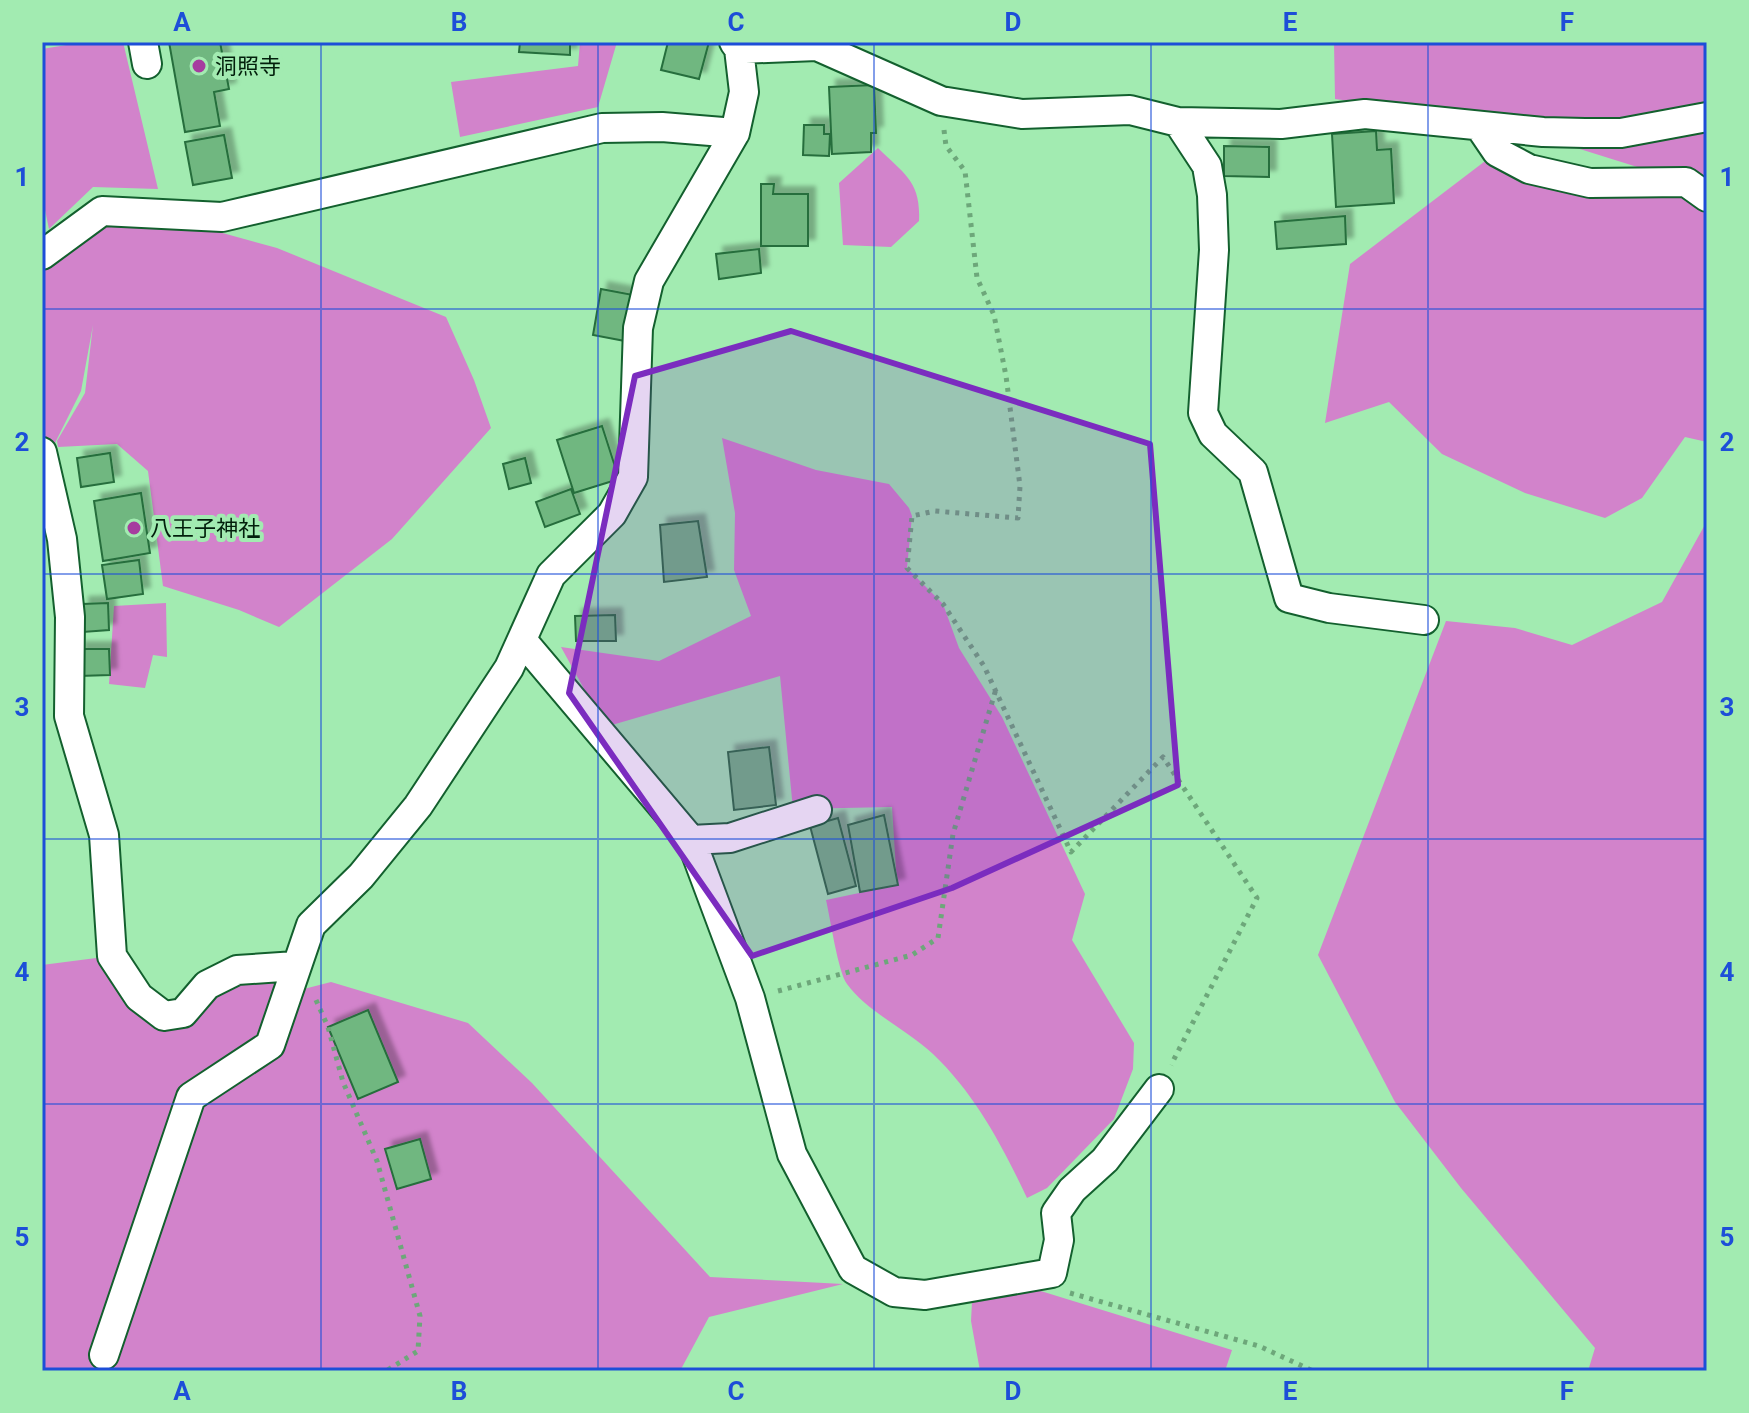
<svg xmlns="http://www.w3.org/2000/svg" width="1749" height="1413" viewBox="0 0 1749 1413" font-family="Roboto,'Noto Sans JP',sans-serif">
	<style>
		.green { fill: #d283cb }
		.building { fill: #70b780; stroke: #266e3c; stroke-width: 2; filter: url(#shadow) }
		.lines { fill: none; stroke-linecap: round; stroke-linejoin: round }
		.minor-casing { stroke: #13602e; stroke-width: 32 }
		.path { stroke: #6da77a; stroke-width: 5; stroke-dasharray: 4 6; stroke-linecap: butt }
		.minor { stroke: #fff; stroke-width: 28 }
		.marked { fill: #7b2cbf; fill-opacity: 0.2; stroke: #7b2cbf; stroke-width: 6; stroke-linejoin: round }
		.grid { fill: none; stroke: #1d4ed8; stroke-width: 2; stroke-opacity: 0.55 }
		.poi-dot { fill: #a63d9f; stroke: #a2ebb1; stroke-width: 3 }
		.labels { text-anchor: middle; stroke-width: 8; stroke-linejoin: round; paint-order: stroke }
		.poi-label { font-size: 22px; fill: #021f0b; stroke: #a2ebb1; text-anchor: start }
		.neatline { fill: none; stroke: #1d4ed8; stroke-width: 3 }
		.grid-label { font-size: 26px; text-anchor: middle; font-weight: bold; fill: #1d4ed8 }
	</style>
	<defs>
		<filter id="shadow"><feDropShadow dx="7" dy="-7" stdDeviation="2" flood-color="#0004"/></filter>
	</defs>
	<rect width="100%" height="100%" fill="#a2ebb1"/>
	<path class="green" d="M85,42h38l35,147 -65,-2 -44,42 -7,-33v-147z
		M580,42h37l-19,65 -138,30 -9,-55 127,-16z
		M1334,42h373v400l-22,-5 -43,61 -37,20 -80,-25 -83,-39 -53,-52 -64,21 25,-159 147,-112 45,31 140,-2 -163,-51 38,-1 -222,-30z
		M878,148c26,26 43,33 41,73l-28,26 -48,-2 -4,-62z
		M102,211l88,13 87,24 169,69 28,63 17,48 -99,111 -113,88 -40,-17 -76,-24 -15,-115 -31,-27 -59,3 -1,-6 28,-48 8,-68 -12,66 -26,52 2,51 -15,-51v-184z
		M722,438l94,32 73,14 20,24 3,8 -5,52 36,36 16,44 43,69 83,177 -13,46 62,103 -1,26 -19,50 -67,69 -20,10c-25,-53 -52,-104 -94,-144 -24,-23 -67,-43 -86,-70 -9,-12 -17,-67 -21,-84l71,-15 -5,-78 -99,2 -13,-133 -175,51 -44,-80 98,14 92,-45 -17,-46 1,-57z
		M1707,521v850h-119l7,-23 -134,-160 -66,-86 -77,-147 128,-334 69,7 57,17 90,-43z
		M166,603l1,54 -14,-2 -8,33 -36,-4 5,-78z
		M104,957l60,59 73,-46 59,-4 4,24 31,-8 137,41 64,60 178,194 133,7 -134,33 -29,54h-638v-406z
		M1031,1288l201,62 -7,21h-245l-9,-50 1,-19z"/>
	<path class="building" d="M169,42h51l9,47 -15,3 6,34 -35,6z
		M520,42h50v13l-51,-3z
		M668,42h41l-10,37 -38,-9z
		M874,85l2,48h-5v19l-39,2 -3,-67z
		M804,125h20v9h6l-1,22 -26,-1z
		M1376,131l1,19 14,-1 3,54 -58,4 -4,-73z
		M224,135l8,43 -39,7 -8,-43z
		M1224,146l45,1v30l-45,-1z
		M761,184h13l-1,10h35v52h-47z
		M1345,216l1,28 -69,5 -2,-27z
		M759,249l2,24 -42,6 -3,-25z
		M601,289l32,6 -8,46 -32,-6z
		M602,426l17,53 -45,14 -17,-53z
		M110,453l4,29 -33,5 -4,-29z
		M525,458l6,25 -22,6 -6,-25z
		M571,489l9,25 -35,13 -9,-25z
		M141,493l9,60 -47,8 -9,-60z
		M698,521l9,56 -43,5 -4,-57z
		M139,560l4,34 -36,5 -5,-34z
		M108,603l1,27 -26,2 -1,-28z
		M615,615l1,26h-40l-1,-25z
		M78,649h31l1,26 -31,1z
		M769,747l7,58 -42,5 -6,-58z
		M884,815l14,70 -38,7 -12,-67z
		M838,818l18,68 -28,8 -18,-68z
		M368,1010l30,72 -40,17 -30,-72z
		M420,1139l11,40 -34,10 -12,-40z"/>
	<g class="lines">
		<g class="minor-casing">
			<path id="minor" d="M143,42l4,22
				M739,49l78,-3 124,55 81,13 108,-4 48,12 103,2 84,-10 178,18 42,1h36l86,-16
				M1178,122l29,44 5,29 2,55 -11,163 10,21 40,38 36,126 40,10 95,12
				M1480,127l17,25 32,17 61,14 96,-1 21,15
				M42,255l60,-44 120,6 380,-89 60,-1 73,6
				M42,452l20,87 8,78 -1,99 35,119 8,121 27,41 25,19 19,-3 24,-28 30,-15 59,-4
				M522,640l169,200 59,158 42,156 61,115 41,23 31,3 127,-22 7,-33 -3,-27 16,-23 33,-30 54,-71
				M691,840l39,-2 87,-28
				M104,1355l87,-258 79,-52 41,-120 50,-49 57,-70 91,-138 42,-93 61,-61 21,-37 5,-149 11,-47 86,-148 9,-41 -5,-43 -5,-7"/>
		</g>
		<path class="path" d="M944,130l2,16 19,25 12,107 17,37 12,61 14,110 -2,32 -83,-7 -23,5 -5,52 36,36 41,62 87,186 92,-95 94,141 -86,167
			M778,991l134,-36 26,-17 15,-104 43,-145
			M316,1000l12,27 15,55 34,79 43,155 -2,35 -32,20
			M1070,1293l189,53 54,25"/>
		<use href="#minor" class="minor"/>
	</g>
	<path class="marked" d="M791,331l359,113 28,341 -226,103 -200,68 -183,-263 66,-317z"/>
	<path class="grid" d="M321,42v1329M598,42v1329M874,42v1329M1151,42v1329M1428,42v1329M42,309h1665M42,574h1665M42,839h1665M42,1104h1665"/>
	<g class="poi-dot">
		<circle cx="199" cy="66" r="8"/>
		<circle cx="134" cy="528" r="8"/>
	</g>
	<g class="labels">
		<g class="poi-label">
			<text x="215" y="74">洞照寺</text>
			<text x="150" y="536">八王子神社</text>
		</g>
	</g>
	<rect width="1749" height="1413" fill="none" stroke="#a2ebb1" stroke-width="88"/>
	<rect x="44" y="44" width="1661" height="1325" class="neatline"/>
	<g class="grid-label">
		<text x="182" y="31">A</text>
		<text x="459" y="31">B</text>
		<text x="736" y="31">C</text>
		<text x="1013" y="31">D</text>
		<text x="1290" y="31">E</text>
		<text x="1567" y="31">F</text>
		<text x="22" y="186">1</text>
		<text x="1727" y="186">1</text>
		<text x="22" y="451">2</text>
		<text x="1727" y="451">2</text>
		<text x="22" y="716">3</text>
		<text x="1727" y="716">3</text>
		<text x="22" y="981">4</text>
		<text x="1727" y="981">4</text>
		<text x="22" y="1246">5</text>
		<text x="1727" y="1246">5</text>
		<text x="182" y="1400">A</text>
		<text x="459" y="1400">B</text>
		<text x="736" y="1400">C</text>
		<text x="1013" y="1400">D</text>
		<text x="1290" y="1400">E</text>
		<text x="1567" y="1400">F</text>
	</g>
</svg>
